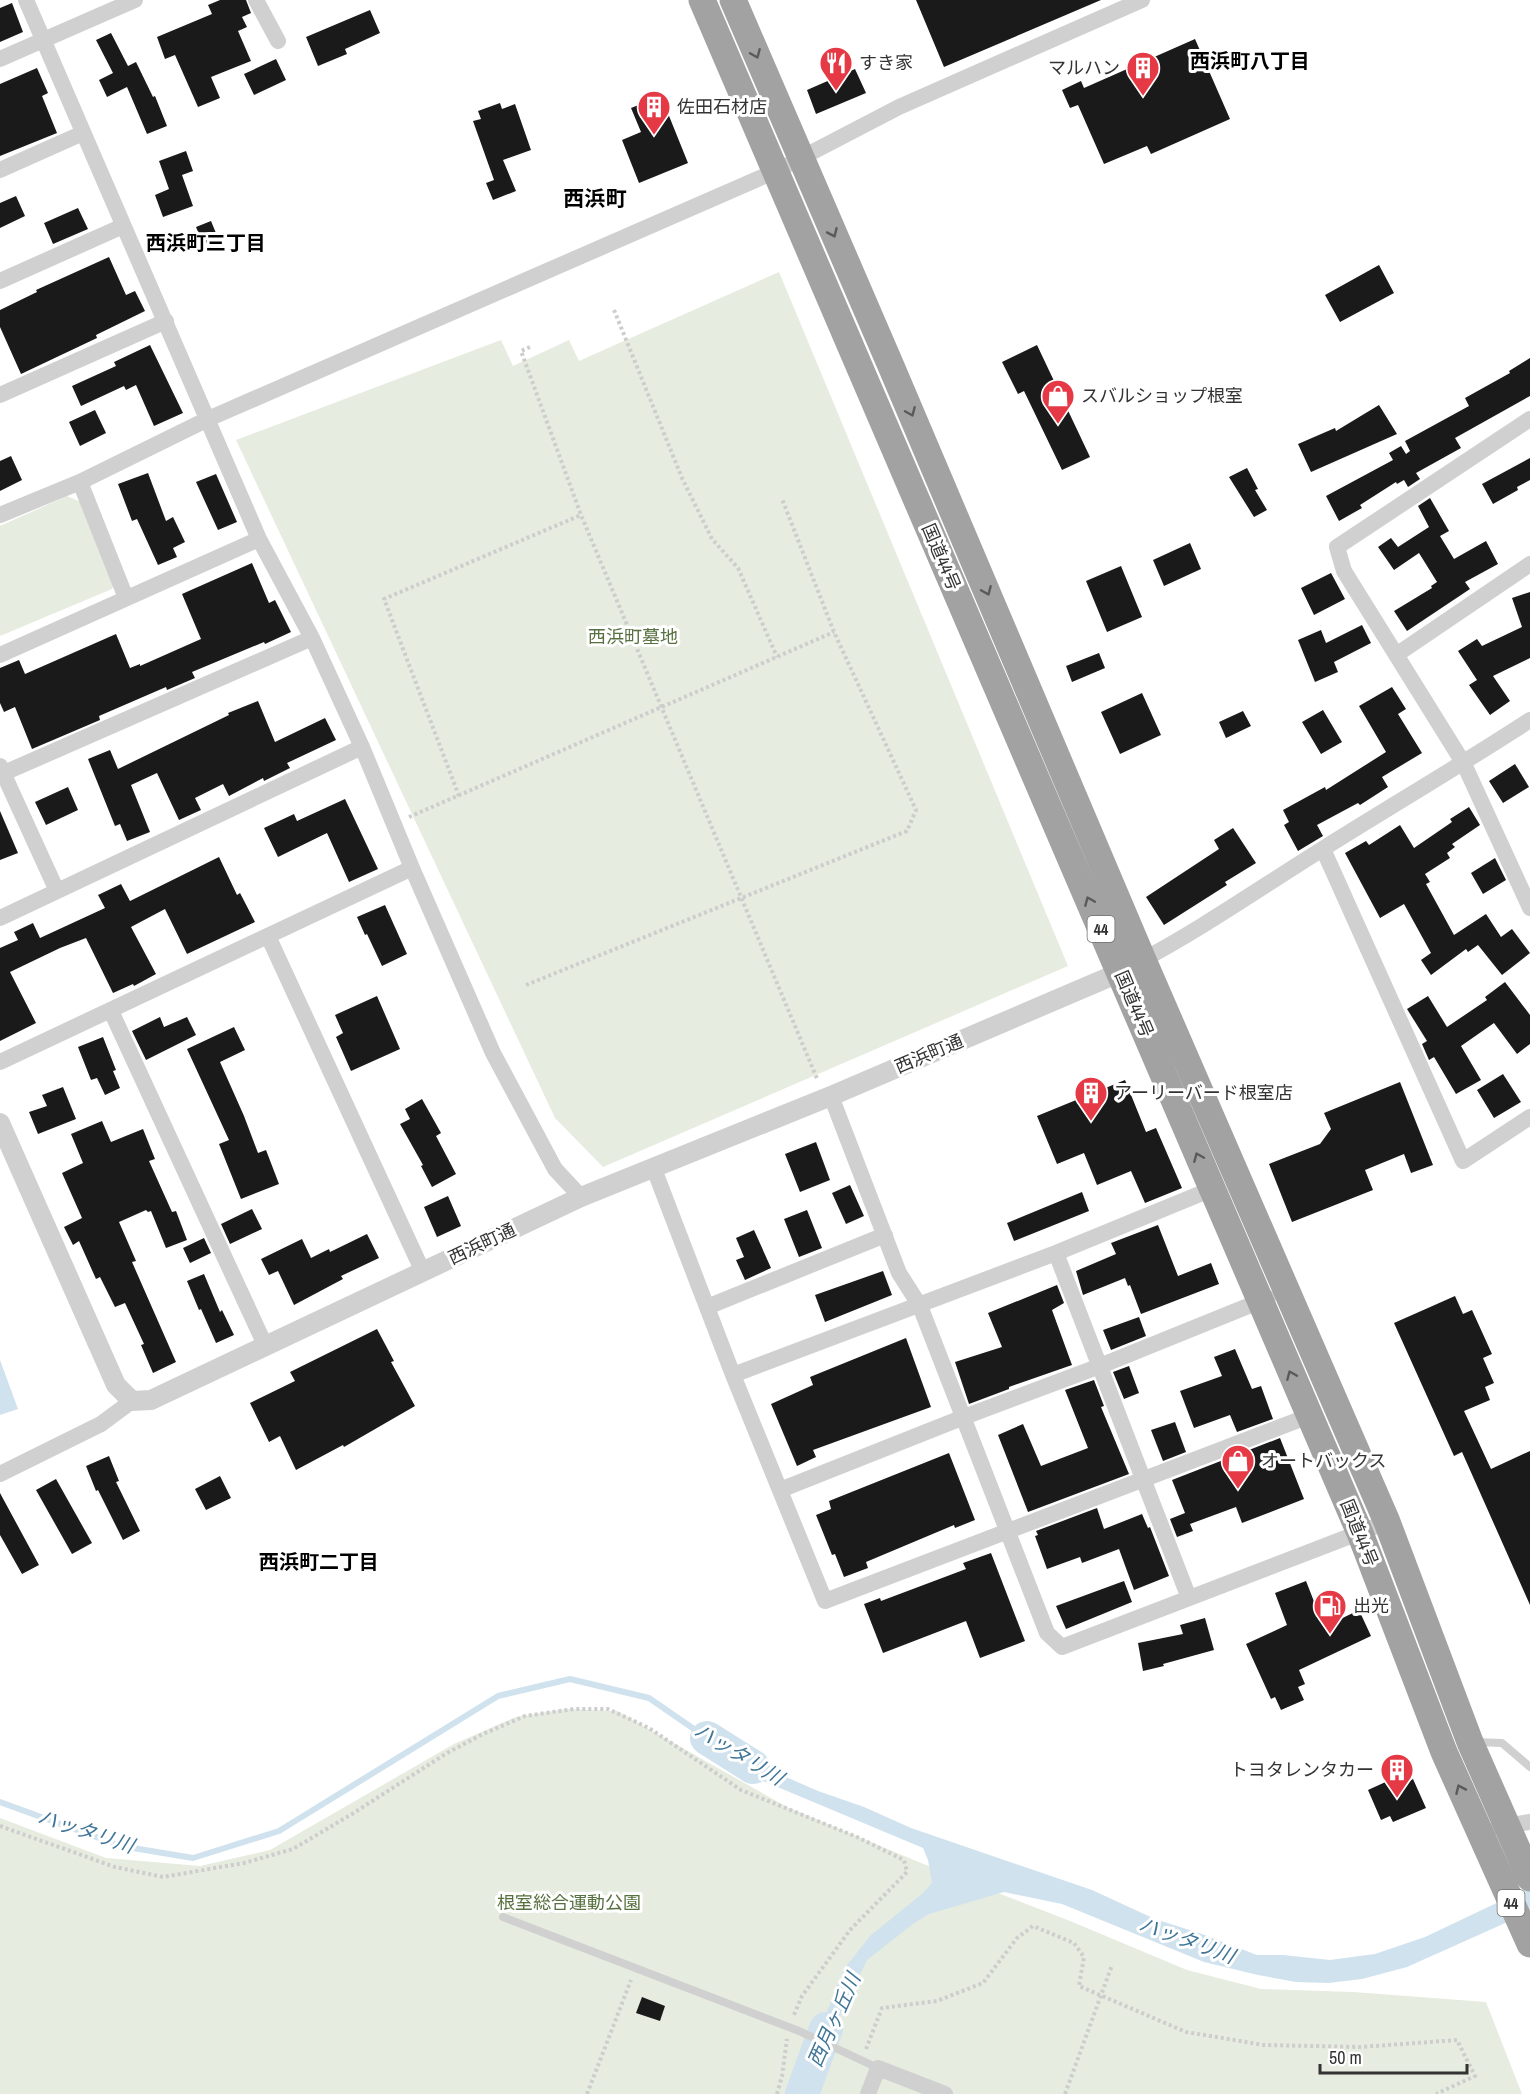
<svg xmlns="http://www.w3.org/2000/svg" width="1530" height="2094" viewBox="0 0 1530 2094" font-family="'Archivo Narrow','Noto Sans JP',sans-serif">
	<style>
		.green { fill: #e6ecdf }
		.water { fill: #cfe2ee }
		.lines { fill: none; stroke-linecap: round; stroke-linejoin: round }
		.stream { stroke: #cfe2ee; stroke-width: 6 }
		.river { stroke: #cfe2ee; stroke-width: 34 }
		.building { fill: #1a1a1a }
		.path { stroke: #cdcdcd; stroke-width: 4; stroke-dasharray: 3 3; stroke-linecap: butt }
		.service { stroke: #d0d0d0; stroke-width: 8 }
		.minor { stroke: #d0d0d0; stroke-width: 16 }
		.tertiary { stroke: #d0d0d0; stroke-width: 20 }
		.trunk { stroke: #a2a2a2; stroke-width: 27 }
		.oneway { stroke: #5a5a5a }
		.labels { text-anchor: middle; stroke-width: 6; stroke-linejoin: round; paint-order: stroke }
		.shield { fill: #fff; stroke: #707070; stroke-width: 1.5 }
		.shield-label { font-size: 16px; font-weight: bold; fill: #333 }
		.poi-label { font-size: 18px; fill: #333; stroke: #fff; text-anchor: start }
		.street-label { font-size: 18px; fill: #333; stroke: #fff }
		.park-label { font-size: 18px; fill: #56703f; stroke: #fff }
		.neighbourhood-label { font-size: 20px; font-weight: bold; fill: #000; stroke: #fff }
		.water-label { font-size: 20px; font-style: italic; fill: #3f7597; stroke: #fff }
		.quarter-label { font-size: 21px; font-weight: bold; fill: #000; stroke: #fff }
	</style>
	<rect width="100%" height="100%" fill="#fff"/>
	<path class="green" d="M779,272l289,694 -465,201 -48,-49 -319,-678 265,-100 12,26 56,-26 10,21z
		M67,496l16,7 33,76 -4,10 -112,47v-110z
		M566,1709l51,2 170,96 134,56 149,58 117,49 74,19 92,3 133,10 36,92h-1522v-276l106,40 94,8 70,-16 184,-106 62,-27z"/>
	<path class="water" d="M0,1360l18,49 -18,6z
		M718,1738l45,29 55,24 46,16 47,21 181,62 63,29 47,15 55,21h26l47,5 45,-6 50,-17 105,-50v25l-123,55 -45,12 -34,4 -32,-1 -38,-7 -54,-13 -142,-58 -58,-12 -75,22 -16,10 -46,36 -31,64 -13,32 -13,28v-29l34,-86 26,-33 53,-43 9,-10 -4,-23 -5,-12 -162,-68 -50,-35z"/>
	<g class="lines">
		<path class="stream" d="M0,1802l121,44 72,12 86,-27 219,-135 72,-17 79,19 58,40"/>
		<path class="river" d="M707,1738l46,29
			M802,2094l24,-65"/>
	</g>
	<path class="building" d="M220,0h26l5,13 -9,4 5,10 -9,4 13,30 -40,16 9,21 -22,9 -23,-52 -10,4 -8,-22 55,-23 -4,-9z
		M916,0h185l-157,67z
		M12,3l11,29 -23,10v-34z
		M370,10l10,23 -35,16 2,5 -29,12 -12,-29z
		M111,33l17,33 8,-4 17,35 2,-1 12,30 -20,8 -20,-47 -20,10 -8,-17 14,-7 -17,-33z
		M1195,39l35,80 -79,35 -4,-8 -43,18 -26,-59 -8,3 -8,-18 19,-9 3,7z
		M276,59l10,21 -32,15 -10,-21z
		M37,68l11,25 -6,3 15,37 -57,23v-72z
		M855,69l11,24 -50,21 -9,-24z
		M661,96l27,67 -49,20 -17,-43 19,-8 -10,-24z
		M500,103l2,6 13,-5 16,46 -28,10 13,31 -23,9 -7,-17 8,-3 -21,-59 8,-2 -3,-8z
		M186,151l7,20 -11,4 11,31 -30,11 -8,-22 14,-6 -10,-28z
		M16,196l9,20 -25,12v-25z
		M78,208l10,21 -35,15 -9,-21z
		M211,221l7,17 -15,6 -7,-17z
		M109,257l17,38 9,-4 10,20 -49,24 1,3 -76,36 -21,-47v-17l37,-18 -1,-2z
		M1379,265l15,28 -54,29 -15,-27z
		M150,345l33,68 -29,13 -18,-41 -10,5 -2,-4 -43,20 -9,-20 44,-20 -2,-4z
		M1037,345l53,112 -28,13 -38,-79 -6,3 -16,-32z
		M1530,358v38l-75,42 6,10 -45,25 4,6 -12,8 -4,-7 -7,4 -1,-2 -36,23 2,3 -23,13 -13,-25 67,-36 -4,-7 12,-7 5,8 4,-3 -5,-10 64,-35 -4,-8 45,-25 -1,-2z
		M1379,405l18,29 -86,38 -13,-28 37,-16 1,3z
		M95,410l11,23 -26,13 -11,-24z
		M11,456l11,24 -22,11v-30z
		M1530,458v22l-13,7 1,3 -25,14 -11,-20z
		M1247,468l11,21 -3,1 12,20 -13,7 -25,-40z
		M148,473l18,48 7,-4 12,25 -12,6 4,9 -19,8 -21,-46 -5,2 -14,-37z
		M216,474l21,48 -19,8 -22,-48z
		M1430,498l19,33 -9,5 14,23 32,-18 12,23 -33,18 5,7 -63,42 -13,-20 38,-23 -1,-2 6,-4 -18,-29 -25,17 -16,-23 13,-9 7,9 31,-20 -11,-21z
		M1190,543l11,26 -37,17 -11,-26z
		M252,563l17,40 6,-3 16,32 -26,12 -1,-2 -72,30 3,6 -28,12 -1,-3 -67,29 1,4 -68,29 -17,-42 -11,5 -4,-9v-35l19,-8 6,14 91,-40 14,34 10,-4v2l61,-27 -19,-45z
		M1121,566l21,51 -35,15 -21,-51z
		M1331,573l14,26 -31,16 -13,-27z
		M1530,592v66l-37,18 17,25 -20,14 -21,-30 8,-5 -19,-29 19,-12 5,7 40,-19 -10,-29z
		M1362,625l9,18 -37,19 4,10 -23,10 -17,-42 23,-10 5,13z
		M1099,653l6,15 -33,14 -6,-16z
		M1392,687l14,22 -8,5 24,39 -40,24 6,10 -28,18 -2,-2 -41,22 6,11 -25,15 -14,-26 5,-3 -6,-12 42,-23 1,3 60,-38 -27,-46z
		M1142,693l19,42 -41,19 -19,-42z
		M258,701l17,41 50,-24 11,22 -49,23 3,5 -26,13 -1,-3 -34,18 -6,-12 -28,14 6,12 -22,10 -22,-47 -26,12 19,47 -23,9 -7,-17 -5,2 -27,-67 22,-9 8,19 111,-54 -1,-2z
		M1323,710l19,32 -21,12 -19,-32z
		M1243,711l8,15 -25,12 -7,-16z
		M1515,764l14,23 -26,16 -14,-22z
		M68,787l10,23 -32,15 -11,-23z
		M345,799l33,70 -29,13 -22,-49 -49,24 -14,-29 30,-14 3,7z
		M1469,807l11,18 -28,19 3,3 -8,6 3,5 -25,16 5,8 -4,2 28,51 32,-21 15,23 11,-8 18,24 -28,22 -24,-30 -10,7 -2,-3 -35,26 -10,-15 10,-7 -27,-49 -24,14 -35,-65 21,-12 3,4 31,-20 14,23 38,-26 -2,-3z
		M0,811l18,42 -18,7z
		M1233,828l23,35 -31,19 2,3 -63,40 -18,-28 73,-48 -5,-9z
		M219,857l18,38 3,-2 15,29 -68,32 -22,-45 -34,18 25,47 -22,12 -1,-2 -20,9 -27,-55 -26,10 -50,24 26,51 -36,18v-93l18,-8 -4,-8 19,-9 7,15 65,-30 -7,-13 23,-11 9,17z
		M1495,858l11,22 -23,14 -12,-21z
		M385,905l22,49 -25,12 -15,-32 -2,1 -8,-18z
		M1505,982l25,33v29l-13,10 -23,-31 -33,23 20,34 -25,14 -22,-37 -5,3 -7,-16 5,-3 -20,-32 21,-13 19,31 40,-27 -2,-3z
		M377,996l23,53 -49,22 -15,-34 7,-4 -8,-18z
		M160,1017l4,10 23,-10 9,18 -50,25 -14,-29z
		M234,1027l11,23 -25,12 24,54 14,37 8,-3 13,34 -38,15 -22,-55 10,-4 -42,-91z
		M103,1037l13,33 -3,1 7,17 -15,7 -8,-17 -6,2 -13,-33z
		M1503,1074l18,28 -27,16 -17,-28z
		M1125,1080l21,52 10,-4 26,60 -37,15 -14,-32 -34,14 -13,-32 -27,11 -20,-48z
		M1400,1082l33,83 -22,8 -7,-19 -39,16 8,20 -81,32 -23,-58 51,-20 11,-15 -7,-16z
		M63,1087l13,32 -38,15 -9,-22 18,-6 -5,-11z
		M422,1099l19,34 -5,3 20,38 -24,13 -11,-21 2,-1 -23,-41 10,-5 -5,-10z
		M102,1121l9,21 32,-13 12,30 -6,2 23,51 4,-1 11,29 -21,8 -15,-37 -3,1 -2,-2 -27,12 17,39 -4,1 44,100 -23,11 -12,-28 3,-1 -19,-41 -10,4 -15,-30 -4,2 -17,-38 -6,4 -9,-18 18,-9 -20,-45 21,-10 -12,-29z
		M816,1142l14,38 -30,12 -15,-38z
		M850,1185l14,31 -18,8 -14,-31z
		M1082,1192l7,19 -75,30 -7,-18z
		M448,1196l13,30 -24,11 -13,-30z
		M252,1209l10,20 -32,15 -9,-20z
		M807,1210l15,38 -23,9 -15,-38z
		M1158,1225l20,51 33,-13 8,21 -78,30 -11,-29 -2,1 -3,-8 -42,17 -7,-24 40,-17 -5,-11z
		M754,1230l17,38 -26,12 -9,-20 8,-3 -8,-19z
		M367,1234l12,24 -38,18 2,3 -49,26 -16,-34 -9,4 -8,-16 41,-20 9,19 18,-9 1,3z
		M204,1238l7,15 -21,10 -7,-15z
		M883,1271l9,24 -67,27 -10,-27z
		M204,1274l16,38 2,-2 12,25 -18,8 -15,-34 -2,1 -12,-29z
		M1057,1285l7,18 -12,7 20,55 -63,22v2l-40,15 -14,-42 47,-15 -14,-34z
		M1455,1296l8,18 9,-4 20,44 -9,4 11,25 -9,4 5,13 -26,11 27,58 39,-18v154l-68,-153 -8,4 -60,-133z
		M1139,1317l7,19 -35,14 -8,-20z
		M377,1329l17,32 -3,1 24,44 -71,41 -1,-2 -47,25 -16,-34 -11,6 -19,-39 45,-22 -5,-9z
		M906,1338l25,69 -118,43 3,7 -19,9 -26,-62 42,-19 -3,-8z
		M1235,1349l17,40 9,-3 12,33 -36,13 -7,-17 -36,13 -14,-37 42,-15 -8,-19z
		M1129,1366l10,27 -15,6 -11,-27z
		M1094,1380l10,26 -3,1 28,67 -101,38 -30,-77 25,-11 18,42 47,-18 -23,-58z
		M1175,1422l11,30 -23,9 -12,-31z
		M1280,1438l24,61 -62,24 -6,-16 -46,17 3,7 -16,6 -7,-18 15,-6 -13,-33z
		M949,1453l26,67 -20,8 -1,-3 -88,37 2,6 -24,9 -9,-23 -3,1 -16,-40 15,-6 -2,-8z
		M109,1456l10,25 -3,1 24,49 -17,9 -25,-50 -2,1 -10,-25z
		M220,1476l11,22 -25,12 -11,-21z
		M56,1479l36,64 -20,11 -36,-64z
		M0,1493l39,72 -17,9 -22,-39z
		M1097,1508l7,21 38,-15 6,14 2,-1 19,49 -35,14 -15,-41 -37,14 -2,-6 -33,12 -12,-33 3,-1 -2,-4z
		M991,1553l34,88 -45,17 -14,-37 -83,32 -19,-49 16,-6 1,3 85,-32 -3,-6z
		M1124,1581l8,21 -66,27 -10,-23z
		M1306,1581l18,46 35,-17 12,26 -72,34 6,14 -7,3 6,13 -23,10 -6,-13 -4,2 -25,-55 41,-19 -12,-32z
		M1205,1618l9,32 -51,14 1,2 -21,5 -5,-28 45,-9 -3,-9z
		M1403,1774l4,8 6,-3 13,29 -33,14 -3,-6 -9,4 -13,-30z
		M642,1997l23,9 -5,15 -24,-8z"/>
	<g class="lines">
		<path class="path" d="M614,310l68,168 30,61 26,29 39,89
			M530,347l-9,4 60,164 237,566
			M459,796l-75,-197 197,-84
			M409,817l425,-185
			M526,985l381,-154 9,-21 -82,-178 -52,-133
			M0,1826l115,41 48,10 81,-14 49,-14 59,-35 95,-61 36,-19 42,-18 49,-7h34l41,19 92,62 116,47 47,23 3,12 -57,58 -48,66 -9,21
			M866,2049l16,-41 55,-7 46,-18 34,-45 16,-12 41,17 10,14 -5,29 107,46 78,13 97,2 96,-7 18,36 -39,18
			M587,2094l44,-114
			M777,2094l5,-18 5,-37
			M1065,2094l47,-129"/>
		<path class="service" d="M1474,1742l28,1 28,24
			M503,1917l296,114 79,37"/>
		<path class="minor" d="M26,0l233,539 53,99 50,109 50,121 81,185 62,116 26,28
			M256,0l22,41
			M0,59l135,-59
			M0,170l83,-37
			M0,281l123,-55
			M0,395l166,-74
			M1530,419l-193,128 7,24 120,193 66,144
			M80,482l46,116
			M0,515l80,-33 128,-63 568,-248 123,-64 243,-107
			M0,655l259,-116
			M1396,655l134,-91
			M0,766l57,125
			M4,773l308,-135
			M1323,849l140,312 67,-44
			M0,918l362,-171
			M268,936l155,336
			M1135,964c65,-34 125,-76 186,-114 70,-44 140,-85 209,-130
			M111,1011l154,334
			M0,1062l412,-194
			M831,1096l68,177 21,33 127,327 15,14 325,-125
			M654,1169l79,206 92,226 484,-185
			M1056,1253l133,345
			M707,1307l178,-72
			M733,1375l323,-122 156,-64
			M0,1474l101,-50 31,-23
			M780,1490l184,-73 136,-51 168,-68
			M1498,1827l32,-5
			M868,2094l10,-26 67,26"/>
		<path class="tertiary" d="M0,1123l116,262 16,16 19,-1 430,-203 250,-101 290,-124"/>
		<path class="trunk" d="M702,0l658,1533 84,219 86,192
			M733,0l158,366 252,594 244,562 83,220 60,136"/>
	</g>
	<defs><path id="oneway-chevron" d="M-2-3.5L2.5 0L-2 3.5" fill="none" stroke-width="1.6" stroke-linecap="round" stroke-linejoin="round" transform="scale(1.5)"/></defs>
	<g class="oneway">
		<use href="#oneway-chevron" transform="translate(756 54) rotate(67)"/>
		<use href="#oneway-chevron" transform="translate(833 233) rotate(66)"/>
		<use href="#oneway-chevron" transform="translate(911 412) rotate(67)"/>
		<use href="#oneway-chevron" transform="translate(987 591) rotate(67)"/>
		<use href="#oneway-chevron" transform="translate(1089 901) rotate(-113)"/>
		<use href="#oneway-chevron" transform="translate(1198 1157) rotate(-113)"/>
		<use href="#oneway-chevron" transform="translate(1291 1375) rotate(-113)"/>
		<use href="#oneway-chevron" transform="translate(1460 1789) rotate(-114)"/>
	</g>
	<defs>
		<g id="restaurant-pin" transform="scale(1.725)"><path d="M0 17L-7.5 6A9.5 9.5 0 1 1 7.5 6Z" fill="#e63946" stroke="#fff"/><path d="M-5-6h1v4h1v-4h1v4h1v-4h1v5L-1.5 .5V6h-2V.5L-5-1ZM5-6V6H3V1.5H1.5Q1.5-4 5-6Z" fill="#fff"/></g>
		<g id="building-pin" transform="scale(1.725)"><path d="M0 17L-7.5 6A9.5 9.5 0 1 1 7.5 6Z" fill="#e63946" stroke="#fff"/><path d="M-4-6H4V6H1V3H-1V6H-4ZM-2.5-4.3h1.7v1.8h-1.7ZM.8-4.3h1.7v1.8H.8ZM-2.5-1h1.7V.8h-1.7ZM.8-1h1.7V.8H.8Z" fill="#fff"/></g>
		<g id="shop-pin" transform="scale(1.725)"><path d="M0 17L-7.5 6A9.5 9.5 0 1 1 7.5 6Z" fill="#e63946" stroke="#fff"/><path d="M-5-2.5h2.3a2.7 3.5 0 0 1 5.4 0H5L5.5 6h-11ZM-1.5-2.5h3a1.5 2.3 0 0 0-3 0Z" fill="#fff"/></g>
		<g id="fuel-pin" transform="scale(1.725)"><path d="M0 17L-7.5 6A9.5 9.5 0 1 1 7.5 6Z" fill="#e63946" stroke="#fff"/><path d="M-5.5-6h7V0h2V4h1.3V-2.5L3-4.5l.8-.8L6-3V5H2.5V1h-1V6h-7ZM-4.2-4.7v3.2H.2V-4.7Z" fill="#fff"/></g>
	</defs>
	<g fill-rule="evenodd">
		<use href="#restaurant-pin" x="836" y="63"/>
		<use href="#building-pin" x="1143" y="68"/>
		<use href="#building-pin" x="654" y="107"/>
		<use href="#shop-pin" x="1058" y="396"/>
		<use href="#building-pin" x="1091" y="1093"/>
		<use href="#shop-pin" x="1238" y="1461"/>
		<use href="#fuel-pin" x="1330" y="1606"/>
		<use href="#building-pin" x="1397" y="1770"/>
	</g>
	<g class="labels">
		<g class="shield">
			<rect x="1087.5" y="916" width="27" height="26" rx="4.5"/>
			<rect x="1497.5" y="1890" width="27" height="26" rx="4.5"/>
		</g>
		<g class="shield-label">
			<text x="1101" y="935">44</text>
			<text x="1511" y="1909">44</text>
		</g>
		<g class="poi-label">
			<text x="859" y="69">すき家</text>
			<text x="1120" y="74" text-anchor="end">マルハン</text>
			<text x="677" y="113">佐田石材店</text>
			<text x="1081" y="402">スバルショップ根室</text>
			<text x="1114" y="1099">アーリーバード根室店</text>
			<text x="1261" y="1467">オートバックス</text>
			<text x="1353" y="1612">出光</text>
			<text x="1374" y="1776" text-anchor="end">トヨタレンタカー</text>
		</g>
		<g class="street-label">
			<text transform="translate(941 557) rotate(67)" y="6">国道44号</text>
			<text transform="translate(1134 1004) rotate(67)" y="6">国道44号</text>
			<text transform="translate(929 1054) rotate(-23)" y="6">西浜町通</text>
			<text transform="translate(482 1244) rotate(-25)" y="6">西浜町通</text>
			<text transform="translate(1359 1533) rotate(68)" y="6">国道44号</text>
		</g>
		<g class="park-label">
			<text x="633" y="643">西浜町墓地</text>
			<text x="569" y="1909">根室総合運動公園</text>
		</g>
		<g class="neighbourhood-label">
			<text x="1250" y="68">西浜町八丁目</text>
			<text x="206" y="250">西浜町三丁目</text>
			<text x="319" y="1569">西浜町二丁目</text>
		</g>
		<g class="water-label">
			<text transform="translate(739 1754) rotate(31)" y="7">ハッタリ川</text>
			<text transform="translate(86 1831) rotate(18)" y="7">ハッタリ川</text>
			<text transform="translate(1187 1940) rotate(20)" y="7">ハッタリ川</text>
			<text transform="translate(834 2020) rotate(-66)" y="7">西月ヶ丘川</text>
		</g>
		<g class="quarter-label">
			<text x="595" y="206">西浜町</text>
		</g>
	</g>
	<path d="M1320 2064v9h147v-9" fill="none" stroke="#333333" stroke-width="3"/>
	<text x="1329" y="2064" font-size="18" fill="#333333" stroke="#ffffff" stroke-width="4.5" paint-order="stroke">50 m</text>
</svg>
